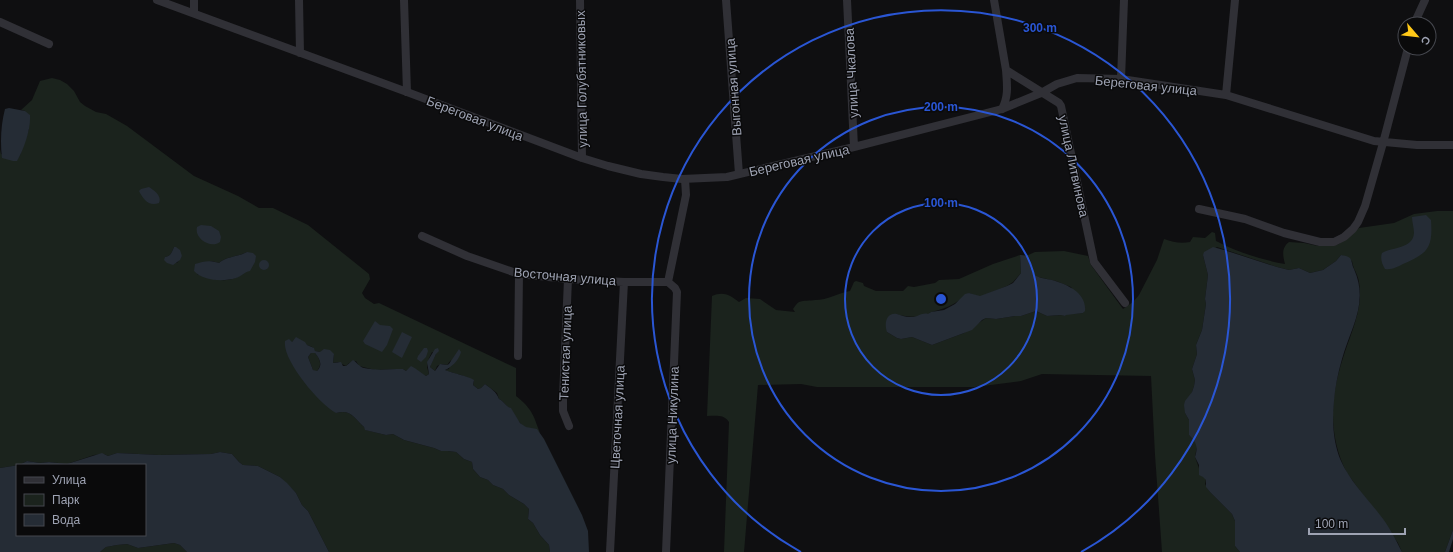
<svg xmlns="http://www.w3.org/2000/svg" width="1453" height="552" viewBox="0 0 1453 552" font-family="Helvetica,sans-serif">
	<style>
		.green { fill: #1b231d; fill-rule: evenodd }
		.water { fill: #252c35; fill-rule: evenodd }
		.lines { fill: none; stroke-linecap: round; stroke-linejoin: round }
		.minor { stroke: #303036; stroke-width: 8 }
		.ring { fill: none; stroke: #2a56d4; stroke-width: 2 }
		.labels { text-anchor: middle; stroke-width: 3; stroke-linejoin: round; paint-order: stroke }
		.street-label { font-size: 13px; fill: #9ea3b3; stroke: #0a0a0b }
		.centre { fill: #2a56d4; stroke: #0a0a0b; stroke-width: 2 }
		.ring-label { font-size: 12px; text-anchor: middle; font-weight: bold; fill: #2a56d4; stroke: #0a0a0b; stroke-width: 3; stroke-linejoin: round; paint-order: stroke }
	</style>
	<rect width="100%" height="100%" fill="#0f0f11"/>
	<path class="green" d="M52,78l8,2 7,4 7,7 6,11 5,4 11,6 10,2 21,12 67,50 44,20 21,12h14l35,17 61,49 1,5 -8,14 3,5 9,6 5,-1 137,65v28c16,13 17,18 24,37 -4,-5 -6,-3 -12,-5 -8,-2 -13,-12 -17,-19 -5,-2 -7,-8 -12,-10l-2,-6 -12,-9 -4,4 -3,1 -5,-4 1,-4c-8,-6 -20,-7 -29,-11l4,-1 2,-9 -4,5 -5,-1 -5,2 -2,5 -5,-4c1,-4 4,-9 6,-13l-4,-2 -3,6 -2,9 2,7 -3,2 -16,-8 -4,3 -3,-2 -28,1 -16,-4 -3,-5 -7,2 -3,3 -8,-4 -5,1 1,-8 -19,-4 -3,-4 -18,-7 -2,2 44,71c15,-4 18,5 28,14l2,3 20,5 7,-1 11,6 30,8 7,3h7l8,1 8,7 8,3 1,7 7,8 8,3 5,5 10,4 6,6 15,9 5,5 -1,10 5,4 7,12 9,10 1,7h-221l-21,-41 -6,-6 -6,-12 -16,-16 -22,-11 -15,-1 -4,-3 -7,-8 -12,-2 -9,2 -52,1 -42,-2 -9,3 -4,-2 -10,1 -27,9 -18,-2 -9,1 -13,-2 -8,4 -19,3v-319l1,5 16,6 3,-5 9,-26 -4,-18 -4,-1 11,-10 8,-19zM174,247l8,9 -5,7 -12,-6c6,-1 7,-5 9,-10zM247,252l-2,20c-16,13 -30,8 -48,2l14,-13 8,2c8,-7 19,-6 28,-11z
		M1437,211h16v319l-8,22h-43l-4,-9 -51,-70c-19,-37 -17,-76 -4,-115 6,-19 15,-39 17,-59 0,-8 0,-17 -3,-24 -2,-5 -4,-8 -5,-14l-11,-6 -5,6 -13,9 -13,3 -11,-5 -10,2 -12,-3 -60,-20 -14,8 5,20 -3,24 1,5 -4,26 -6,15 1,9 -5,15 3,11 -1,6 -9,27 4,7v15l6,6 2,5 -2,11 5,14 6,9 -1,4 5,8 22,22 3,7v25l5,6h-78l-7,-97 -4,-79 -109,-2 -21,7 -46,6h-158l-16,-3 -43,1 -14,167h-20l5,-130c-5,-8 -14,-6 -22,-6l5,-120c11,-5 18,-1 27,6l7,-4 14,1 16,11 19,2 -2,-3c2,-3 3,-5 6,-7 5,-2 11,-1 16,-2 13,0 23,-7 35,-9l4,-9 2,-1 7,2 1,3 12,5h27l5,-5 6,1 21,-4 4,-3 20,-1 34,-15 27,-9 1,18 -8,9 -6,4 -27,11 -11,-4c-14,11 -19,14 -37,19 -5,1 1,1 -5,3 -11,3 -21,2 -31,-1l-9,18 10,6 4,1 11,-2 20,8 32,-12 22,-15 10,1 19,-3h6l15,-5 11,5 15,-1 3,1 1,-2 17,-1 1,-2 -13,-24 -15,-6 -18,-4 -5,-3 -2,-5 -1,-10 -4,-3 9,-4 29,-1 24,5 3,9 32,44 10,-7 6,-7 18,-35 7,-21c9,3 16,5 26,3l3,-5 12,1 7,-6 3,1 1,8c21,11 46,19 69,23 -2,-8 -4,-16 4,-22l15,1 14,3h14l7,-2 20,-16 35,-5 20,-9z
		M311,353h4c5,6 8,12 1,19l-3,-2 -5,-13z
		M174,543l6,2 7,7h-87l6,-5 11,-2 10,-1 11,4z"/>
	<path class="water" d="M9,108l16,3 5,4c1,14 -6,34 -13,46h-4l-11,-3c-2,-16 -1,-34 3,-49z
		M149,187c6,4 13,9 10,16 -10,4 -16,-4 -20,-12l2,-2z
		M1426,215l5,5c2,28 -3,33 -28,44 -6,3 -11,6 -18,5 -3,-5 -5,-11 -3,-16 10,-6 31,-4 32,-20 0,-5 -2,-11 -2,-16z
		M201,225l10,1 8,5 2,6 -1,5c-9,7 -26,-3 -23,-15z
		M174,247h2l4,3 2,6 -2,4 -7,5 -6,-2 -3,-3 1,-3c6,-1 7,-5 9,-10z
		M1213,247l11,3 53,17 12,3 10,-2 11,5 13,-3 13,-9 5,-6c13,2 9,5 13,14 15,34 -3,58 -12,90 -4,14 -7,28 -8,42 -2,21 -1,41 7,60 9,20 26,37 39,54 9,11 16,25 22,37h-162l-5,-6v-25l-3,-7 -22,-22 -4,-5v-7l-3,-3 -4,-2v-10l-4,-8c3,-10 2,-14 -6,-22v-15l-4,-7 -1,-8 1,-4 7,-9 2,-6 1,-6 -3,-11 5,-15 -1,-9 6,-15 4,-26 -1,-5 3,-24 -5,-20 1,-3z
		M247,252l6,1 3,3 -1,6 -5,9c-6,1 -8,5 -14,7 -12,4 -33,3 -42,-7l1,-7c9,-3 15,-4 24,-1 8,-7 19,-6 28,-11z
		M1020,255c13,-1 7,14 15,20 4,3 12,4 17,5 15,4 35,13 33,31l-2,2 -17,2 -1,1 -4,-1 -14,1 -11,-5 -15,5h-6l-19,3 -10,-1 -4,2 -10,10 -40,15 -20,-8 -11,2 -4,-1 -10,-6c-3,-8 -1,-20 10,-18 4,1 8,3 13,3 7,1 12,-5 18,-3l3,-2 13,-2 11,-6 10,-10 4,-1 11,3 27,-10 6,-3 8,-10z
		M259 265a5 5 0 1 1 10 0a5 5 0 1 1-10 0Z
		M375,321l5,4 10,1 3,3 -6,16 -5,7 -17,-8 -2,-3z
		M402,332l10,5 -10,21 -10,-6z
		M296,337l9,5 2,3 7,3 1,3 5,1 4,-3 6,1 4,4 -1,9 8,-1 2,4h3l7,-6c4,2 6,7 11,8 14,3 24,1 39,1l3,2 5,-5c6,3 9,6 15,10l3,-2 -2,-12 8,-13 3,-1 1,3 -3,3 -6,13 5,4 5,-7 7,1 2,-1 10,-15 2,3c-2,8 -9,15 -16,18 9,4 21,5 29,10l-1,5 5,4 3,-1 4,-4c6,5 11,7 14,15 5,2 7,8 12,9l9,15 6,4 11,2 7,10 38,76 6,16 1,21h-39l-1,-7 -9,-10 -7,-12 -5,-4 1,-10 -5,-5 -15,-9 -6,-6 -10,-4 -5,-5 -8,-3 -7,-8 -1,-7 -8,-3 -8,-7 -8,-1h-7l-7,-3 -30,-8 -11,-6 -7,1 -21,-5 -1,-3c-10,-9 -13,-18 -28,-14 -17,-9 -54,-53 -51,-72l4,-2 3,3zM311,353h4c5,6 8,12 2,18l-4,-1 -5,-13z
		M424,348h3l1,3 -2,6 -5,5 -4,-3 1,-3z
		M220,452l12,2 7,8 4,3 15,1 22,11 7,6 9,10 6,12 6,6 21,41h-142l-7,-7 -6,-2 -36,5 -11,-4 -10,1 -11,2 -6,5h-100v-84l19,-3 8,-4 13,2 9,-1 18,2 35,-11 6,3 9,-3 42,2 52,-1zM17,465h128v70h-128z
		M1453,530v9l-4,13h-4z"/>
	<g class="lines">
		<path class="minor" d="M157,0l250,92 175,66 26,8 33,8 22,3 19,2 45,-2 127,-30 148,-38 39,-16 16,-9 20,-6 44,1 105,16 148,46 43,4h36
			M194,0v13
			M299,0l1,53
			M404,0l3,92
			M580,0l2,158
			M726,0l13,174
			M847,0l7,147
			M994,0l12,70 53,33 2,3 33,156 31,41
			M0,22l49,22
			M1414,24l11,-24
			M1121,79l3,-79
			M1226,95l9,-95
			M1002,109c7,-13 5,-25 4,-39
			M1199,209l46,10 39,14 36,9h14l10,-5 9,-8 5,-7 7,-16 18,-63 25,-95
			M422,236l45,20 52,18 49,5 56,3h44
			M568,279l-5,119v13l6,15
			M668,282l18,-87 -1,-16
			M518,356l1,-82
			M610,552l14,-270
			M666,552l11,-260 -2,-4 -7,-6"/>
	</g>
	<g class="ring">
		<circle cx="941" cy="299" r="96"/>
		<circle cx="941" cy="299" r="192"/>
		<path d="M801 552A289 289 0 1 1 1081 552"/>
	</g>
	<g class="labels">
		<g class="street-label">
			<text transform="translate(851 73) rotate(-93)" y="5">улица Чкалова</text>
			<text transform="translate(581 79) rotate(-91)" y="5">улица Голубятниковых</text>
			<text transform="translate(1146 85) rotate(6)" y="5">Береговая улица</text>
			<text transform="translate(733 87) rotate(-94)" y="5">Выгонная улица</text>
			<text transform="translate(475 118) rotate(21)" y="5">Береговая улица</text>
			<text transform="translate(799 160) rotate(-13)" y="5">Береговая улица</text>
			<text transform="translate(1074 166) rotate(78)" y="5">улица Литвинова</text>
			<text transform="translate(565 276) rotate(5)" y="5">Восточная улица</text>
			<text transform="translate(565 353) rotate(-88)" y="5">Тенистая улица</text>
			<text transform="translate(672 415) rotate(-88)" y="5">улица Никулина</text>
			<text transform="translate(617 417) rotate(-87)" y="5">Цветочная улица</text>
		</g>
	</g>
	<circle cx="941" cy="299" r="6" class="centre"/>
	<g class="ring-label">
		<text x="1040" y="32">300 m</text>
		<text x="941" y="111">200 m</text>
		<text x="941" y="207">100 m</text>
	</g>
	<rect x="16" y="464" width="130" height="72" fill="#0a0a0b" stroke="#45474e"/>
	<rect x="24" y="477" width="20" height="6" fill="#303036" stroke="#45474e"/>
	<text x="52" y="484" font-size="12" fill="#9ea3b3">Улица</text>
	<rect x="24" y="494" width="20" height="12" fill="#1b231d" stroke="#45474e"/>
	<text x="52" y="504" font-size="12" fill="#9ea3b3">Парк</text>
	<rect x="24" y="514" width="20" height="12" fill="#252c35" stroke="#45474e"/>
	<text x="52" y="524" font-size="12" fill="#9ea3b3">Вода</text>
	<g transform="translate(1417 36) rotate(118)"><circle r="19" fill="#0a0a0b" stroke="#45474e"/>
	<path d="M0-3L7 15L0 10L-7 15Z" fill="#ffc918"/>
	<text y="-6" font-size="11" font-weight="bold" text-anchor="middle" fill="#9ea3b3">С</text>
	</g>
	<path d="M1309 528v6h96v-6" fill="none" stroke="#9ea3b3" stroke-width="2"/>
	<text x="1315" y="528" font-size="12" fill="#9ea3b3" stroke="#0a0a0b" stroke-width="3" paint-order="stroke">100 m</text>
</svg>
